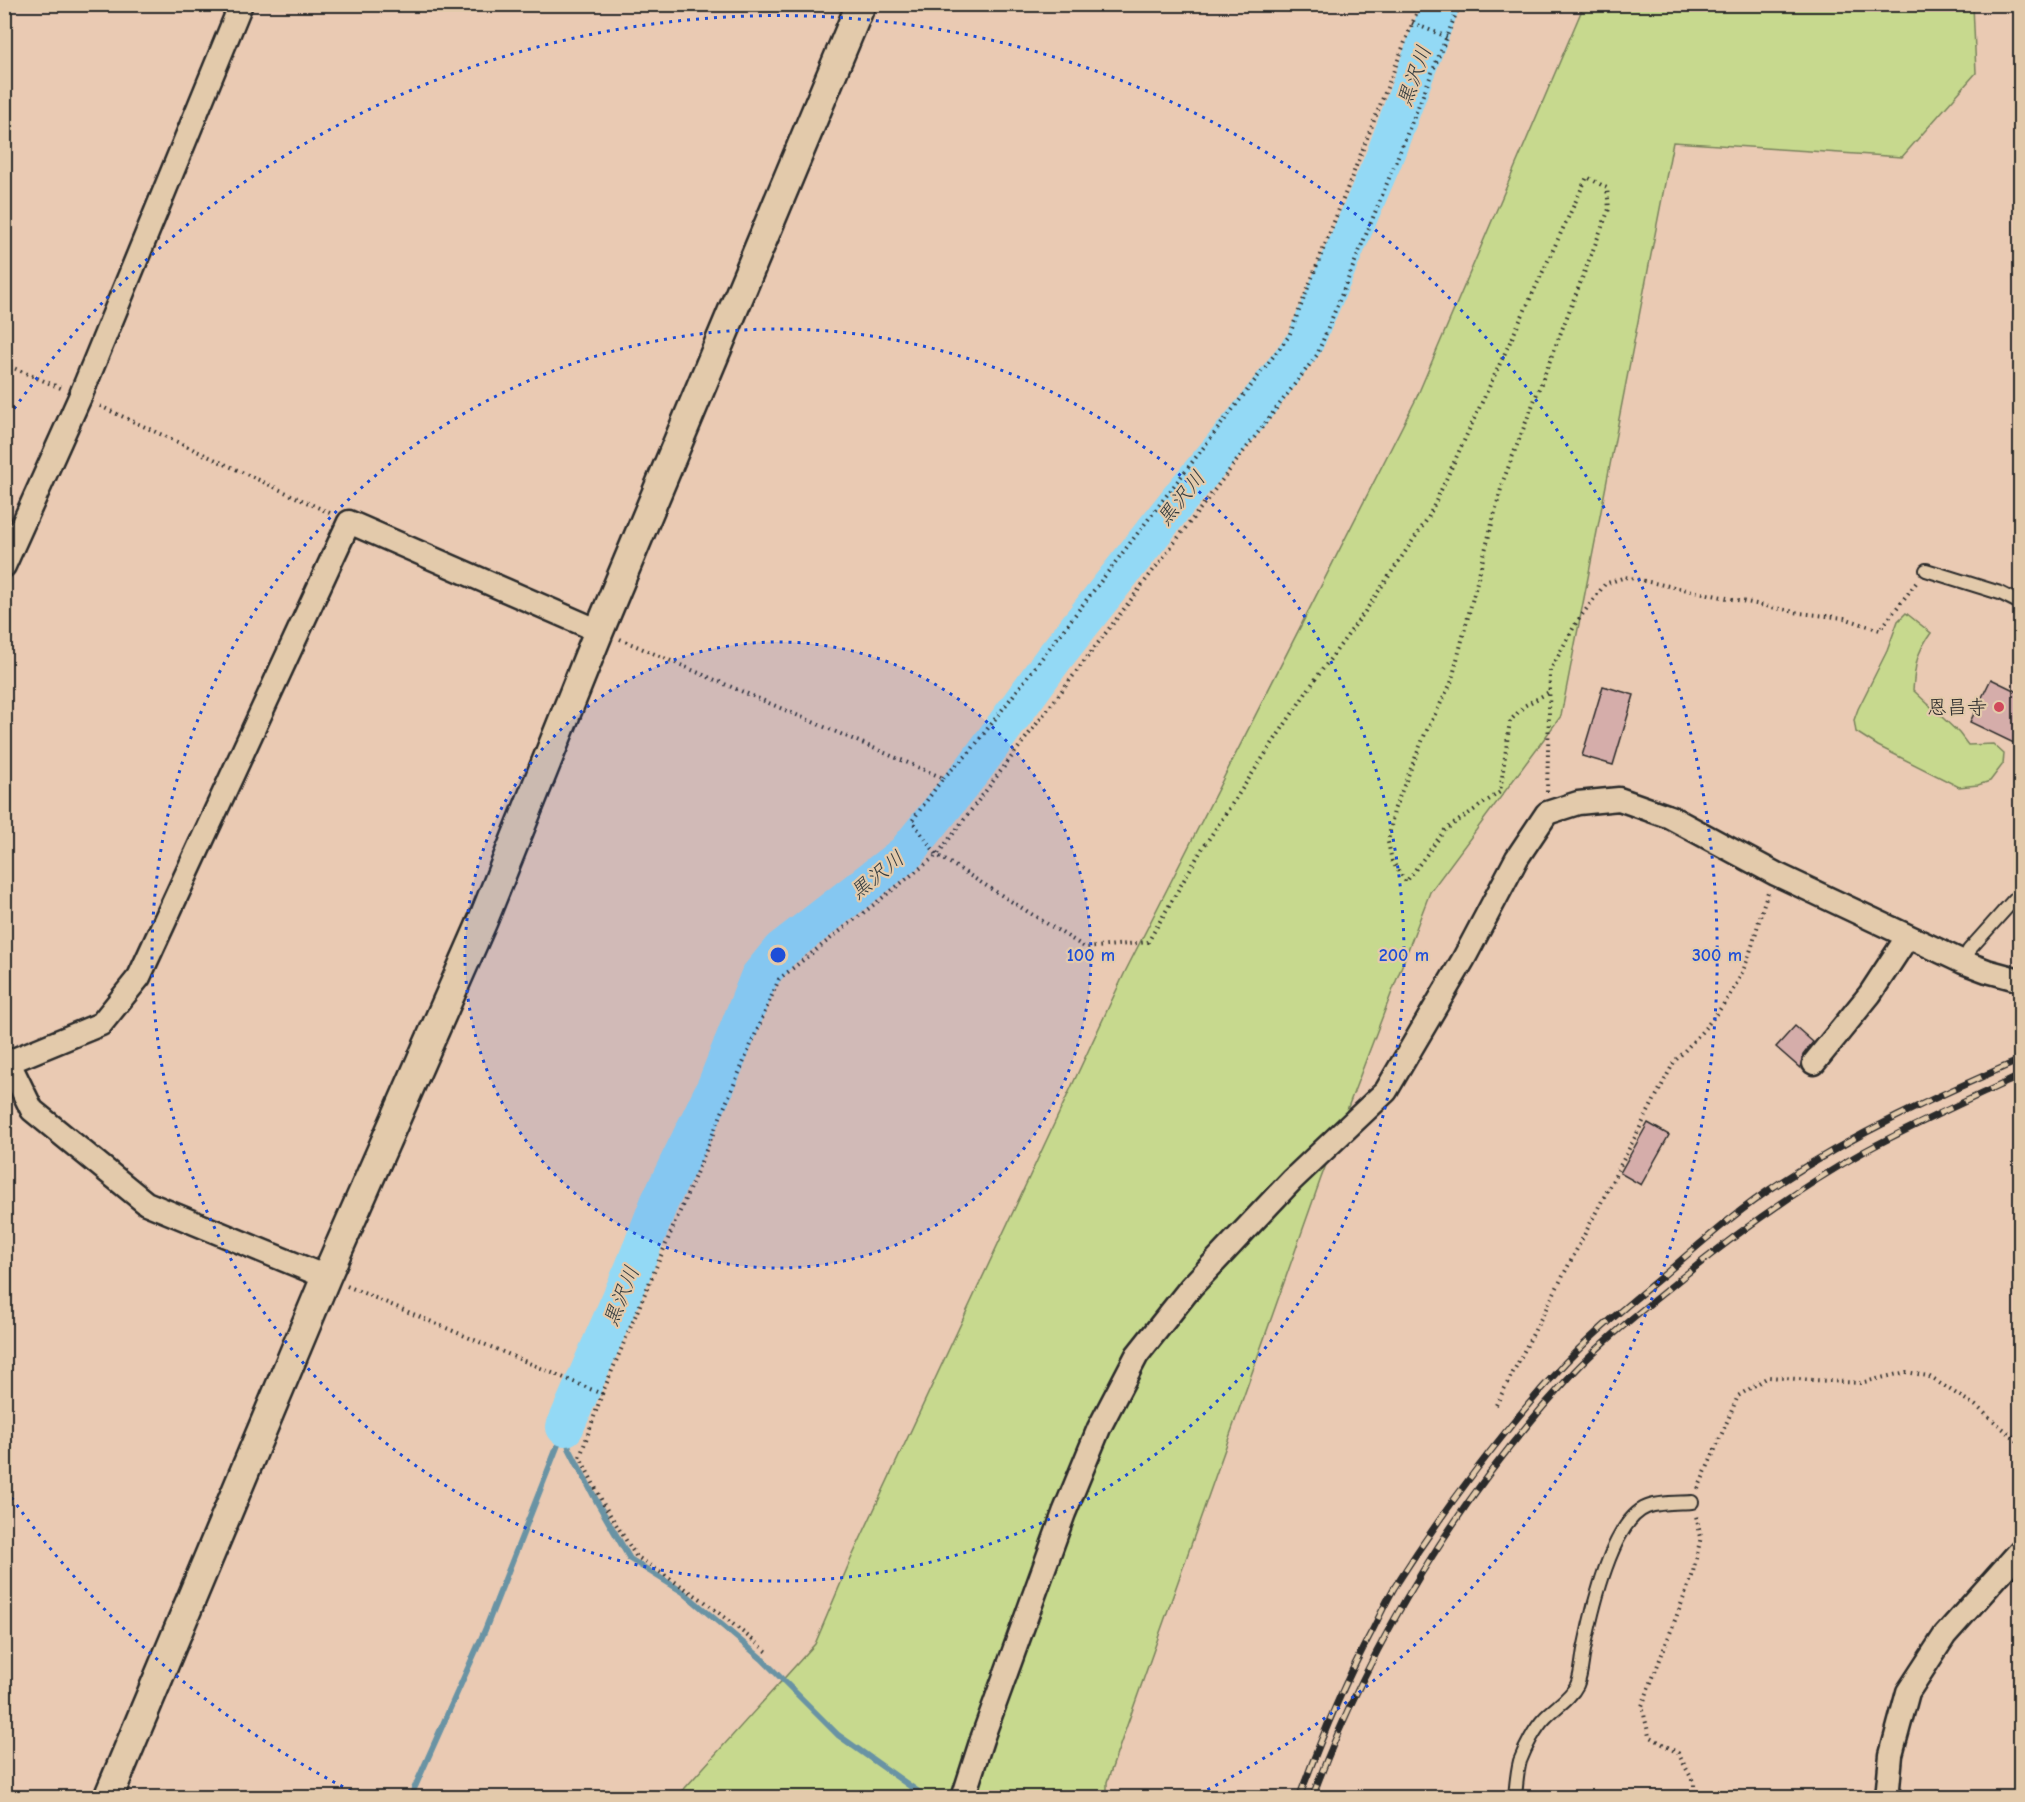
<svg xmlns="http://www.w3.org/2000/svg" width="2025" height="1802" viewBox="0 0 2025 1802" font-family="'Comic Neue','Klee One',sans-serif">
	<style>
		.green { fill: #c7d98e; stroke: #79825c; stroke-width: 1.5 }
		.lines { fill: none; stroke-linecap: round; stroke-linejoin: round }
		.stream { stroke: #6993a4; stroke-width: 6 }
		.river { stroke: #93d9f5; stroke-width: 38 }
		.building { fill: #d5adaa; stroke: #2b2b2b; stroke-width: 1.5 }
		.service-casing { stroke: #2b2b2b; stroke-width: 16 }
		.minor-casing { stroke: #2b2b2b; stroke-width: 27 }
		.tertiary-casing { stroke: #2b2b2b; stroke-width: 33 }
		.path { stroke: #2b2b2b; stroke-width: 4; stroke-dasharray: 1.5 4.5; stroke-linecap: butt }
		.service { stroke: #e3caab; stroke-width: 12 }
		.minor { stroke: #e3caab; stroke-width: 22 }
		.tertiary { stroke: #e3caab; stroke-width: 28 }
		.rail-casing { stroke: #2b2b2b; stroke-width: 7 }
		.rail { stroke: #e3caab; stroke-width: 4.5; stroke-dasharray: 14; stroke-linecap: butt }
		.ring { fill: none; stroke: #1d4ed8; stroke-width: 3; stroke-dasharray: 3 6 }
		.poi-dot { fill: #d1495b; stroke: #e3caab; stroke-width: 2 }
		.labels { text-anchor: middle; stroke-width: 4.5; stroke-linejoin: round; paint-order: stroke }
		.poi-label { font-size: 20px; fill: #2b2b2b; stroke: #e3caab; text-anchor: end }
		.water-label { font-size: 21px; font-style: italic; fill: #353c3f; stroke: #e3caab }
		.centre { fill: #1d4ed8; stroke: #e3caab; stroke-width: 3 }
		.ring-label { font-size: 18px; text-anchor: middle; font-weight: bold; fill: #1d4ed8; stroke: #e3caab; stroke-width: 4.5; stroke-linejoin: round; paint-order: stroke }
	</style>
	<rect width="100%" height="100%" fill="#eacab3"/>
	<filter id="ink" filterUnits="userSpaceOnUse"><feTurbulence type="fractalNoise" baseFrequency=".0167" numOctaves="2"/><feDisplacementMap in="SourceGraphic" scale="12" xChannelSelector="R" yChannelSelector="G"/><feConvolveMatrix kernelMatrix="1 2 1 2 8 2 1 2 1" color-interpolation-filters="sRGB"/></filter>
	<g filter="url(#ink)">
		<path class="green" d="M1584,5h389l3,68 -74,84 -229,-15 -112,574 -131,176 -109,286 -214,604v15l-431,1 139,-154 36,-85 274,-587 291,-573z
			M1906,613l25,20c-15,20 -16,33 -18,57l46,43 9,12 25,-1 11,10 -1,10 -13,17 -12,4 -19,2 -81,-41 -22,-14 -2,-12 4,-11 29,-58 11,-30z"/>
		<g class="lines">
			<path class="stream" d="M565,1427l4,21 28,54 33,57 53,33 79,67 76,76 89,63
				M410,1798l75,-168 80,-203"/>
			<path class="river" d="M565,1427l68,-157 26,-67 57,-117 43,-109 22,-27 125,-97 69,-86 79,-109 131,-166 66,-79 54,-71 79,-184 57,-154"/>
		</g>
		<path class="building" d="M1991,679l29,14v53l-50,-24z
			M1603,686l31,9 -21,70 -31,-9z
			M1795,1026l18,16 -10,13 -3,13 -24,-21z
			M1648,1123l21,12 -28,50 -21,-12z"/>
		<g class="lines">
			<g class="service-casing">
				<path id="service" d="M1926,570l74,23 20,10
					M1963,962l6,-12 51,-57
					M1515,1798c1,-12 2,-26 5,-37 5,-13 15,-33 25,-43 10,-11 25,-19 32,-33 5,-11 5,-28 8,-40 7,-34 27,-125 62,-138 13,-5 31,-4 45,-5"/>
			</g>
			<g class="minor-casing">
				<path id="minor" d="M4,566l76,-169 161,-393
					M8,1061l24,49 114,93 180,74
					M1814,1063l56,-69 38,-58
					M4,1064l97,-40 38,-47 210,-455 250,109
					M963,1798l19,-59 82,-226 35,-85 38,-73 54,-68 101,-107 94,-89 77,-131 54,-102 30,-45 31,-10 41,-4 51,18 106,57 187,88 24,9 33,9
					M1887,1798l4,-43 17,-63 37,-57 75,-84"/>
			</g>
			<g class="tertiary-casing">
				<path id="tertiary" d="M108,1798l218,-521 157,-357 116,-289 262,-627"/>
			</g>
			<path class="path" d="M1412,23l35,14
				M4,364l59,25
				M100,406l232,108
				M620,639l323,139 -31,43 25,34 149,93 62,-6 54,-93 112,-168 50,-68 64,-95 159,-341 20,11 2,21 -106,272 -52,202 -26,51 -31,76 -6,32 4,19 14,21 39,-52 55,-38 10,-71 14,-15 25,-14
				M943,778l26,-25 320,-417 131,-332
				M1547,792l3,-121 26,-48 29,-39 20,-7 175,36 44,5 36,12 36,-47
				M347,1286l255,108 -22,63 24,48 32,51 68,45 66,53
				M602,1394l177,-415 158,-124 380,-500 143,-351
				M1496,1405l178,-343c29,-31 59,-62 74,-104 8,-22 12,-45 20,-66
				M1698,1489l40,-93 30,-19 92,6 46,-11 22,4 48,30 44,37
				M1694,1798v-15l-16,-30 -29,-17 -7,-30 50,-130 9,-39 -5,-21"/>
			<use href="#service" class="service"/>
			<use href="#minor" class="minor"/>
			<use href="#tertiary" class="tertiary"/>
			<g class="rail-casing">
				<path id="rail" d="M1299,1798c21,-57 44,-113 73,-167 7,-14 14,-29 22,-43 48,-76 110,-159 171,-225 31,-32 66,-61 100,-89 36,-31 73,-64 113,-90 76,-50 159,-88 242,-124
					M1312,1798c58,-157 148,-303 262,-426 28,-30 62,-57 94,-83 62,-51 127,-99 197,-138 50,-27 103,-51 155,-75"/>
			</g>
			<use href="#rail" class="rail"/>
		</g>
	</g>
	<circle cx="778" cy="955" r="313" fill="#1d4ed8" fill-opacity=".12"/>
	<g class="ring">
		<circle cx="778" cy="955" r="313"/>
		<circle cx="778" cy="955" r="626"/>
		<path d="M359 1795A939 939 0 0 1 9 1494M9 416A939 939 0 1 1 1197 1795"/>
	</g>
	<circle class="poi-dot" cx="1999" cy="707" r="6"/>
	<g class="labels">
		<g class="poi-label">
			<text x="1987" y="714">恩昌寺</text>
		</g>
		<g class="water-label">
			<text transform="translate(1414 76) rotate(-70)" y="7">黒沢川</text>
			<text transform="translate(1181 498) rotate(-51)" y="7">黒沢川</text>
			<text transform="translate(877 875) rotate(-39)" y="7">黒沢川</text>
			<text transform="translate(621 1296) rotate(-68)" y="7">黒沢川</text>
		</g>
	</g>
	<circle cx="778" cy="955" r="9" class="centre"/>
	<g class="ring-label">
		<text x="1091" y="961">100 m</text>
		<text x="1404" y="961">200 m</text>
		<text x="1717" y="961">300 m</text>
	</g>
	<rect width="2025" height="1802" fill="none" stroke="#e3caab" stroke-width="24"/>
	<rect x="12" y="12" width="2001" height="1778" fill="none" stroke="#2b2b2b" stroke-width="2" filter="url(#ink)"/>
</svg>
